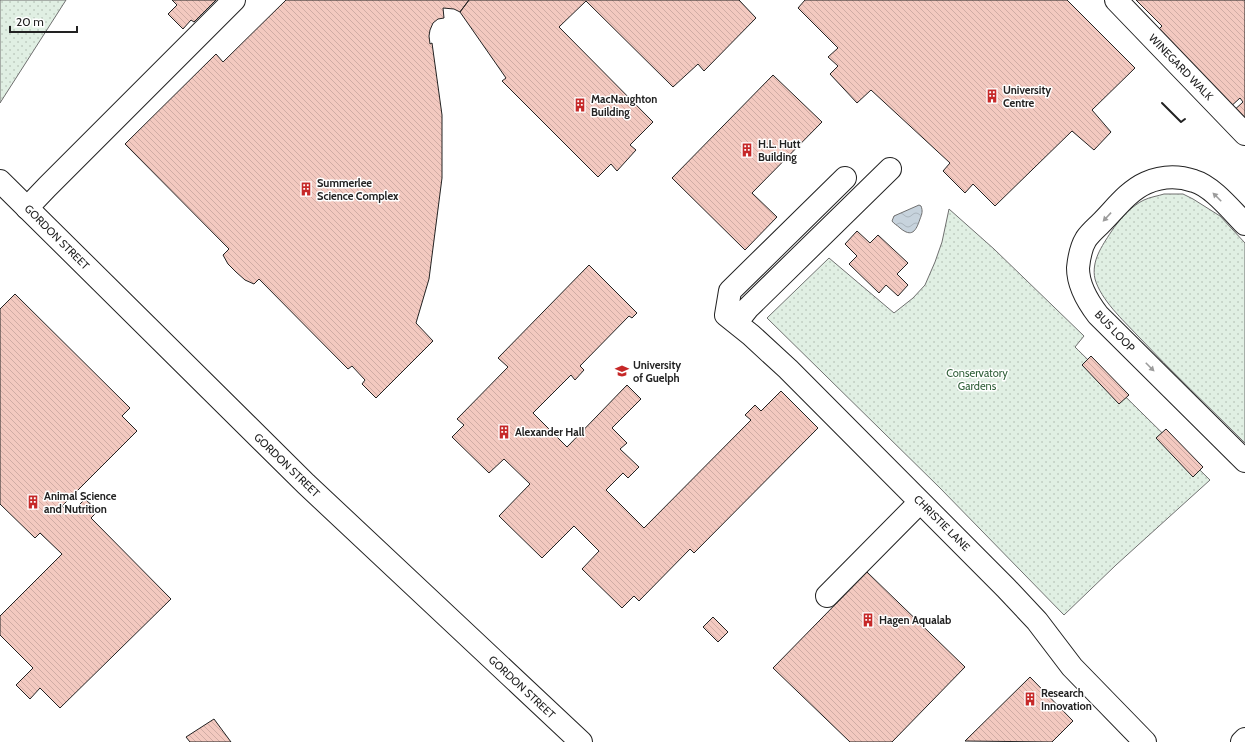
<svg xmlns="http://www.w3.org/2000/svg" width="1245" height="742" viewBox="0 0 1245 742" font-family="Cabin,sans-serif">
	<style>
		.park { fill: url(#park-dots); stroke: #6f6f6f }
		.water { fill: url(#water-waves); stroke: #6f6f6f }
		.building { fill: url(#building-back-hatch); stroke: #222 }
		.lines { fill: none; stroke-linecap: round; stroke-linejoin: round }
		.minor-casing { stroke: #222; stroke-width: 24 }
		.major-casing { stroke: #222; stroke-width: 24 }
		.minor { stroke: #fff; stroke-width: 22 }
		.major { stroke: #fff; stroke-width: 22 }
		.wall { stroke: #222; stroke-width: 2 }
		.oneway { fill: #9c9c9c }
		.labels { text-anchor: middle; stroke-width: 3; stroke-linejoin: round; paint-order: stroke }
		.street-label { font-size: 11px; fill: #222; stroke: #fff }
		.poi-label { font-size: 11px; font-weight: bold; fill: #222; stroke: #fff; text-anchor: start }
		.park-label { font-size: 11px; fill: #2f5e38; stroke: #fff }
	</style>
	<defs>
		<pattern id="park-dots" width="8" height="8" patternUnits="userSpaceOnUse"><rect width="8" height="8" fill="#e0efe3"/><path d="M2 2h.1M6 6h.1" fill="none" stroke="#c0cdc2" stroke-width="1.8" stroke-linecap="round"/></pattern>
		<pattern id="water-waves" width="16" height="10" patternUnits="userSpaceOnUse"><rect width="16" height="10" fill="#c7d3dd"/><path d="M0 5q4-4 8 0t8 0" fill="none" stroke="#abb5bd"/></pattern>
		<pattern id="building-back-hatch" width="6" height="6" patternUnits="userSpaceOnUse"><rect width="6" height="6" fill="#f3c9c0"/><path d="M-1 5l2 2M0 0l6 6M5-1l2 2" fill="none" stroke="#d0aca5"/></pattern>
	</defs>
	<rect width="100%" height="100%" fill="#fff"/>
	<path class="park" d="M0,0h66l-66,103z
		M1164,194h19l10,5 27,17 25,27v200c-36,-36 -73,-71 -108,-108 -14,-15 -36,-35 -42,-56 -4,-18 7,-33 16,-47 8,-12 20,-26 33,-32 6,-3 14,-4 20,-6z
		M949,209l45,40 90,87 -9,11 135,133 -94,85 -52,50 -124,-127 -173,-170 62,-60 65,55 19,-15 12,-13 10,-23 7,-20z"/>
	<path class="water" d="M919,205l2,1c2,5 1,8 -1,13 -4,12 -8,19 -20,9 -3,-3 -6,-4 -8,-7l2,-5z"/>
	<path class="building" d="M172,0h44l-22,22 -3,-2 -8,9 -15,-15 9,-9z
		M286,0h183l-9,12 -6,-3 -11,-1 1,10 -6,1 -5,4 -3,7 -1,6 1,8 2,-1 10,72v63l-13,101 -13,44 17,18 -57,57 -14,-14 3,-4 -13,-14 -4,3 -89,-90 -5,5 -9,-4 -9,-8 -8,-8 -5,-9 6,-6 -104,-105 91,-90 7,8z
		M469,0h270l17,18 -52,53 -6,-7 -25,23 -87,-86 -27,26 94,95 -23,23 6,5 -19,21 -6,-7 -13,13 -96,-96 4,-3 -46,-66z
		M805,0h262l68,68 -43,42 19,22 -17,18 -22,-19 -77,75 -22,-22 -8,9 -22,-22 7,-8 -79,-73 -14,13 -27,-29 8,-8 -10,-9 10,-9 -40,-40z
		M1136,0h109v127l-14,-14 12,-11 -3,-4 -12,11 -75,-74 9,-9z
		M773,75l49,47 -70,71 25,24 -32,33 -73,-72z
		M857,231l13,12 8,-8 30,28 -11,11 11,11 -10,11 -12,-11 -7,8 -30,-29 8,-8 -12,-12z
		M589,265l48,48 -5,5 -3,-2 -49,50 4,4 -9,10 -4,-5 -38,38 34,34 60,-62 14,14 -29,29 15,15 -7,6 19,18 -11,11 -5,-5 -17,17 38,38 107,-108 -6,-5 10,-10 6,6 20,-20 37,37 -124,125 -4,-4 -51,52 -5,-5 -12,12 -40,-39 17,-18 -25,-25 -32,32 -43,-42 31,-32 -26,-25 -15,14 -37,-36 12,-12 -7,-6 51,-52 -10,-9z
		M15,294l115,114 -8,8 15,15 -75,75 8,8 15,-15 13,12 -7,7 80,81 -111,109 -20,-20 -10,11 -14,-14 17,-17 -33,-33v-19l62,-62 -22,-21 -5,5 -35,-34v-195z
		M1091,356l38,39 -10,9 -37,-39z
		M1166,429l37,38 -10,10 -37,-39z
		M867,572l98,95 -73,75h-42l-77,-74z
		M713,617l15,15 -10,10 -15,-15z
		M1030,677l43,44 -21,21 -87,-1z
		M214,719l17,23h-41l-4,-5z"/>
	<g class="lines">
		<g class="minor-casing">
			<path id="minor" d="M1116,0l129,134
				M845,178l-115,113 -4,24 25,20 37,34 218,219 31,33 35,46 73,75
				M27,208l20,-21 187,-187
				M1245,224c-13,-13 -33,-38 -51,-43 -15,-5 -32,-5 -48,2 -18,8 -31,26 -45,40 -5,5 -11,10 -15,16 -5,8 -7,19 -8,29 0,17 10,34 20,47l147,146
				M736,323l12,-15 142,-139
				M827,596l93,-94
				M1242,742l3,-3"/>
		</g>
		<g class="major-casing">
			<path id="major" d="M0,181l306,303 275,258"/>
		</g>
		<use href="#minor" class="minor"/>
		<use href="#major" class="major"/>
		<path class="wall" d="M1162,103l19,19 4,-3"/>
	</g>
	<defs><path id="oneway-solid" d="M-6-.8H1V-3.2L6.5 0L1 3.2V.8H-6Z"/></defs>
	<g class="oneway">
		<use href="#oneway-solid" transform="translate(1217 197) rotate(-135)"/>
		<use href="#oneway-solid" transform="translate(1107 217) rotate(133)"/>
		<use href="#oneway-solid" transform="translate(1150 367) rotate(45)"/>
	</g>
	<defs>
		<g id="building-bare" transform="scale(1.08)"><path d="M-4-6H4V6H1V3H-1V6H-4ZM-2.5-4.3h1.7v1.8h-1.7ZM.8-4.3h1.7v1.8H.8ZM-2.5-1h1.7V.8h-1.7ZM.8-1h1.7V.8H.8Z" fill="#c62828" stroke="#fff" stroke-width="2.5" paint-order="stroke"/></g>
		<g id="university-bare" transform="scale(1.08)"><path d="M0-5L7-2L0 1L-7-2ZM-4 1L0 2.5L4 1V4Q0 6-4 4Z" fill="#c62828" stroke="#fff" stroke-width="2.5" paint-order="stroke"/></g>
	</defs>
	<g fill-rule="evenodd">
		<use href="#building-bare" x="992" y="96"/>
		<use href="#building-bare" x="580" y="105"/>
		<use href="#building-bare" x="747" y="150"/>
		<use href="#building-bare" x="306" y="189"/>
		<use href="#university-bare" x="622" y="371"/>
		<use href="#building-bare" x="504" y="432"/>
		<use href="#building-bare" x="33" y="502"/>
		<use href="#building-bare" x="868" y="620"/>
		<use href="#building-bare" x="1030" y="699"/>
	</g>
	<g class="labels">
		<g class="street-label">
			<text transform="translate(1181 67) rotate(46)" y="4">WINEGARD WALK</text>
			<text transform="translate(57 237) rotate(45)" y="4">GORDON STREET</text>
			<text transform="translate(1115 331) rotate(46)" y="4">BUS LOOP</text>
			<text transform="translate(287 465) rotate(44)" y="4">GORDON STREET</text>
			<text transform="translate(942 523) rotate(45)" y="4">CHRISTIE LANE</text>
			<text transform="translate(522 687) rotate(43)" y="4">GORDON STREET</text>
		</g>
		<g class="poi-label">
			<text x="1003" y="94">University<tspan x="1003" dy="13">Centre</tspan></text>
			<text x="591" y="103">MacNaughton<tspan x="591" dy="13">Building</tspan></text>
			<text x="758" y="148">H.L. Hutt<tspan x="758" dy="13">Building</tspan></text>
			<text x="317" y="187">Summerlee<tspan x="317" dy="13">Science Complex</tspan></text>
			<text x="633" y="369">University<tspan x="633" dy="13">of Guelph</tspan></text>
			<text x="515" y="436">Alexander Hall</text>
			<text x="44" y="500">Animal Science<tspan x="44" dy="13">and Nutrition</tspan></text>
			<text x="879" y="624">Hagen Aqualab</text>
			<text x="1041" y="697">Research<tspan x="1041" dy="13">Innovation</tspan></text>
		</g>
		<g class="park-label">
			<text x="977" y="377">Conservatory<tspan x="977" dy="13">Gardens</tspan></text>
		</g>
	</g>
	<path d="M10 26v6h67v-6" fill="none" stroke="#222222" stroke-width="2"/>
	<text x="16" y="26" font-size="12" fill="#222222" stroke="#ffffff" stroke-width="3" paint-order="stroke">20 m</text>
</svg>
